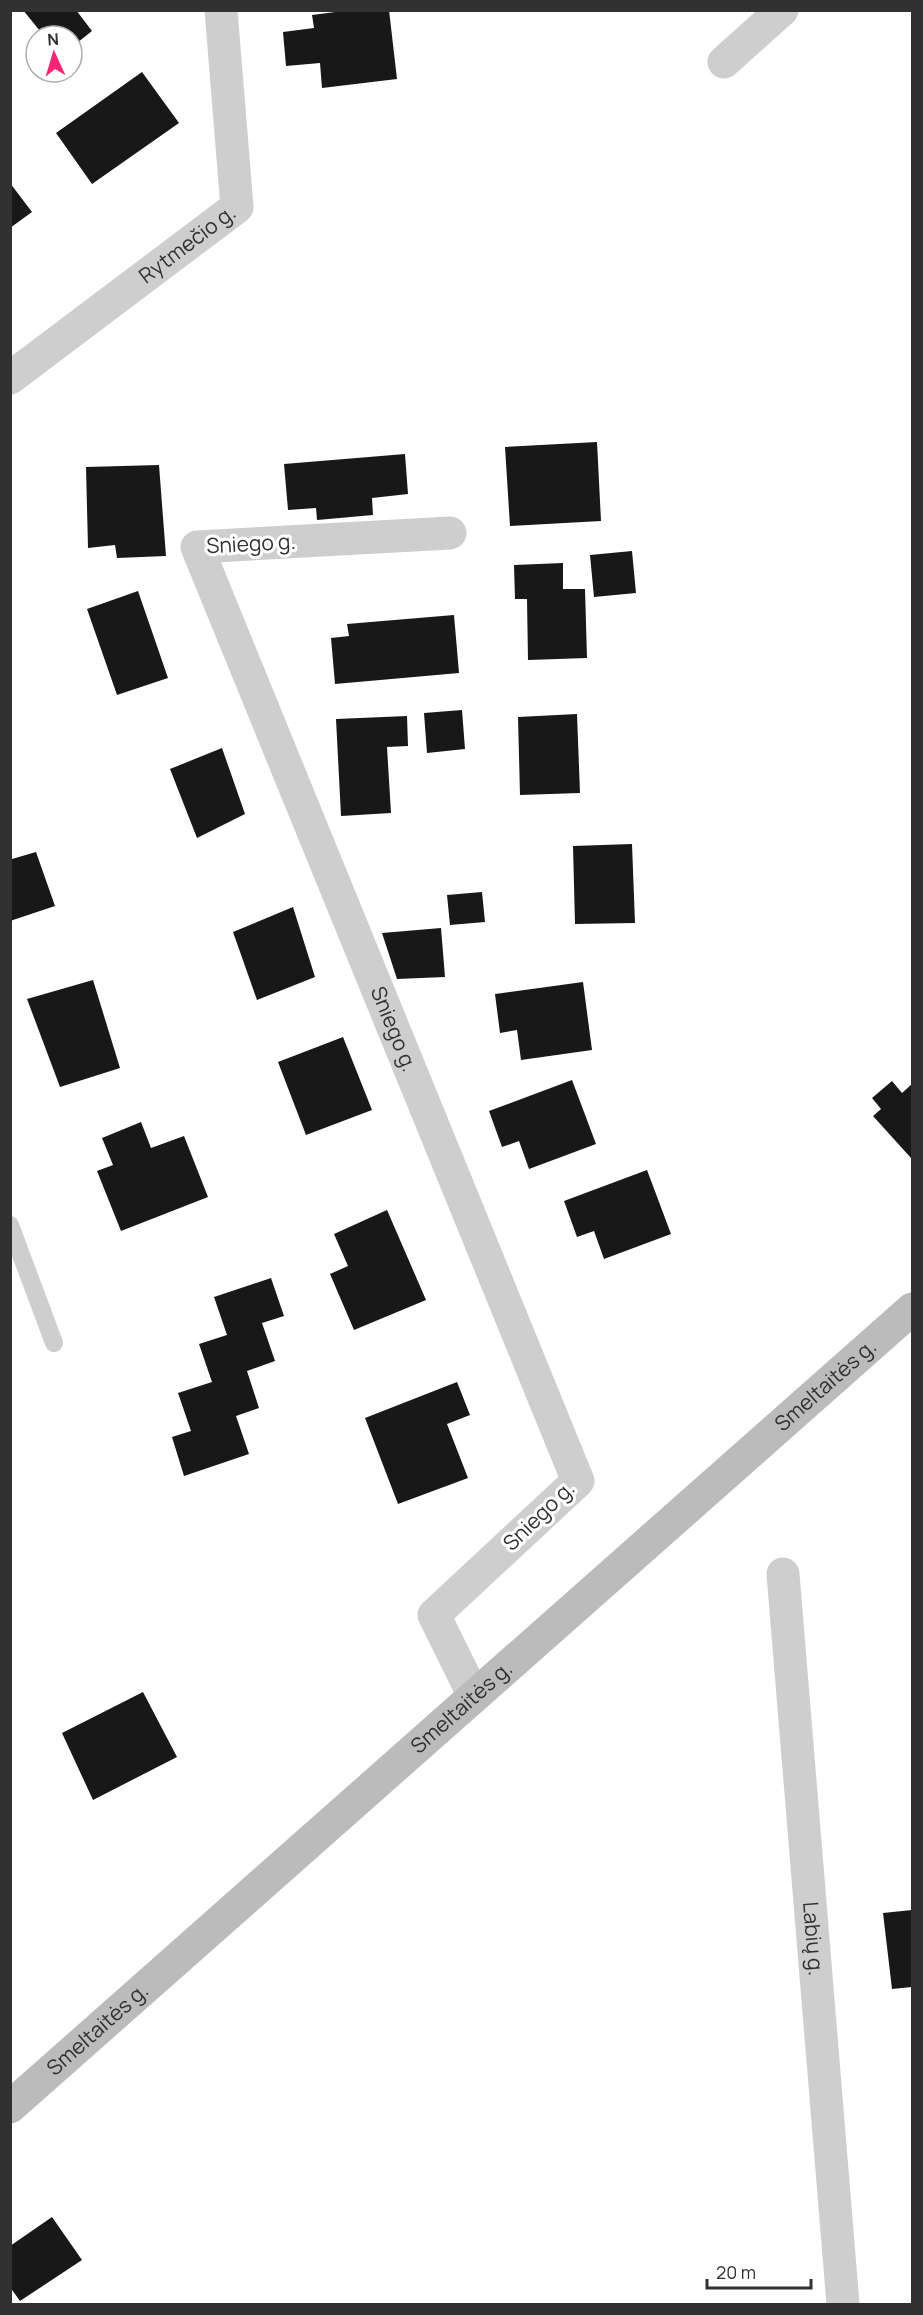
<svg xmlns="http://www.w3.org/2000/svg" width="923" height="2315" viewBox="0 0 923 2315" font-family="Manrope,sans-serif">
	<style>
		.building { fill: #181818 }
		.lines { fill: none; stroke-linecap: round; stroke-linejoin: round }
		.lane { stroke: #cecece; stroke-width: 18 }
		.street { stroke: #cecece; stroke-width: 33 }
		.secondary { stroke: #bbb; stroke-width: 33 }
		.labels { text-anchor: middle; stroke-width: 6; stroke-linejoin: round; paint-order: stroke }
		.street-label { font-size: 21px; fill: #313131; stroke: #fff }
	</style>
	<rect width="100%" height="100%" fill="#fff"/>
	<path class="building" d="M23,10h53l16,21 -20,16v-11h-28z
		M351,10h38l8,69 -75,9 -2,-25 -34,3 -3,-34 31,-4 -2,-13z
		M142,72l37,51 -87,61 -36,-51z
		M10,183l22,29 -22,16z
		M597,442l4,79 -91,5 -5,-79z
		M405,454l3,40 -36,4 1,17 -56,5 -1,-12 -28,2 -4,-46z
		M159,465l7,91 -49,2 -2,-13 -27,3 -2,-81z
		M632,551l4,42 -42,4 -4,-42z
		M563,563v26h22l2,69 -59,2 -1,-61h-12l-1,-34z
		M138,591l30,87 -51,17 -30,-86z
		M454,615l5,58 -124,11 -4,-46 18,-2 -2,-12z
		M462,710l3,39 -38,4 -3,-40z
		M577,714l3,79 -60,2 -2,-78z
		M407,716l1,30 -21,1 4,66 -50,3 -5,-97z
		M222,748l23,66 -48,24 -27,-69z
		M632,844l3,79 -60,1 -2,-78z
		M36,852l19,54 -45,15v-66l2,4z
		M482,892l3,30 -35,3 -3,-30z
		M293,907l22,70 -58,23 -24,-68z
		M441,928l4,49 -48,2 -15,-46z
		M93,980l27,88 -60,19 -33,-88z
		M583,982l9,68 -71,10 -4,-30 -17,3 -5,-39z
		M343,1037l29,73 -66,25 -28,-73z
		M572,1080l24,64 -67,25 -10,-28 -17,6 -13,-36z
		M892,1081l10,12 10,-9 -1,74 -38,-42 8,-7 -9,-11z
		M141,1122l10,26 33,-12 24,61 -87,34 -24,-60 16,-6 -11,-27z
		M647,1170l24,64 -67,25 -10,-28 -17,6 -13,-36z
		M387,1210l39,90 -72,30 -24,-56 18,-8 -14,-32z
		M271,1278l13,38 -22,7 13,38 -28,10 12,37 -23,8 13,38 -65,22 -12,-39 19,-6 -13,-38 34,-11 -13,-38 28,-9 -13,-38z
		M457,1382l13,33 -23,9 21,54 -70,26 -33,-86z
		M143,1692l34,65 -84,43 -31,-67z
		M912,1910v77l-20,2 -9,-76z
		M52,2217l30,43 -62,41 -10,-14v-41z"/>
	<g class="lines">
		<path class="lane" d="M10,1225l44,118"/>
		<g class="street">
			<path d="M724,62l58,-52"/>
			<path id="s1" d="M10,378l227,-171 -16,-197"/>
			<path id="s2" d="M450,533l-253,14 381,934 -144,134 40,81"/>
			<path id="s3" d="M783,1574l60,730"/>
		</g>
		<path class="secondary" id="s4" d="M10,2107l902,-798"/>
	</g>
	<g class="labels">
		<g class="street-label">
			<text dy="7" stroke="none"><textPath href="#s1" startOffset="222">Rytmečio g.</textPath></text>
			<text transform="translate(251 544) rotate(-3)" y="7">Sniego g.</text>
			<text dy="7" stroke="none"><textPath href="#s2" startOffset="774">Sniego g.</textPath></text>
			<text dy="7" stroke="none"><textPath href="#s4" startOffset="1089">Smeltaitės g.</textPath></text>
			<text transform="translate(539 1516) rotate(-44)" y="7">Sniego g.</text>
			<text dy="7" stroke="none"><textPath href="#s4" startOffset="603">Smeltaitės g.</textPath></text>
			<text dy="7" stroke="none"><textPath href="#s3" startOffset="366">Labių g.</textPath></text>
			<text dy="7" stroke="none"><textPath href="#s4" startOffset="117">Smeltaitės g.</textPath></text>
		</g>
	</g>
	<rect width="923" height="2315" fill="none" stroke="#313131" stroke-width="24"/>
	<g transform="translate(54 54) rotate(356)"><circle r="28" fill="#ffffff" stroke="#adadad" stroke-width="1.5"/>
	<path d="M0-4.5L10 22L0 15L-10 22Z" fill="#f62575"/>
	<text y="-9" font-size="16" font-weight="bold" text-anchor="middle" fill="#313131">N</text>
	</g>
	<path d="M707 2279v9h104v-9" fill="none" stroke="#313131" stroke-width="3"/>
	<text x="716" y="2279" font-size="18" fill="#313131" stroke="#ffffff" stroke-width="4.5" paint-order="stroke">20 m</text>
</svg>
